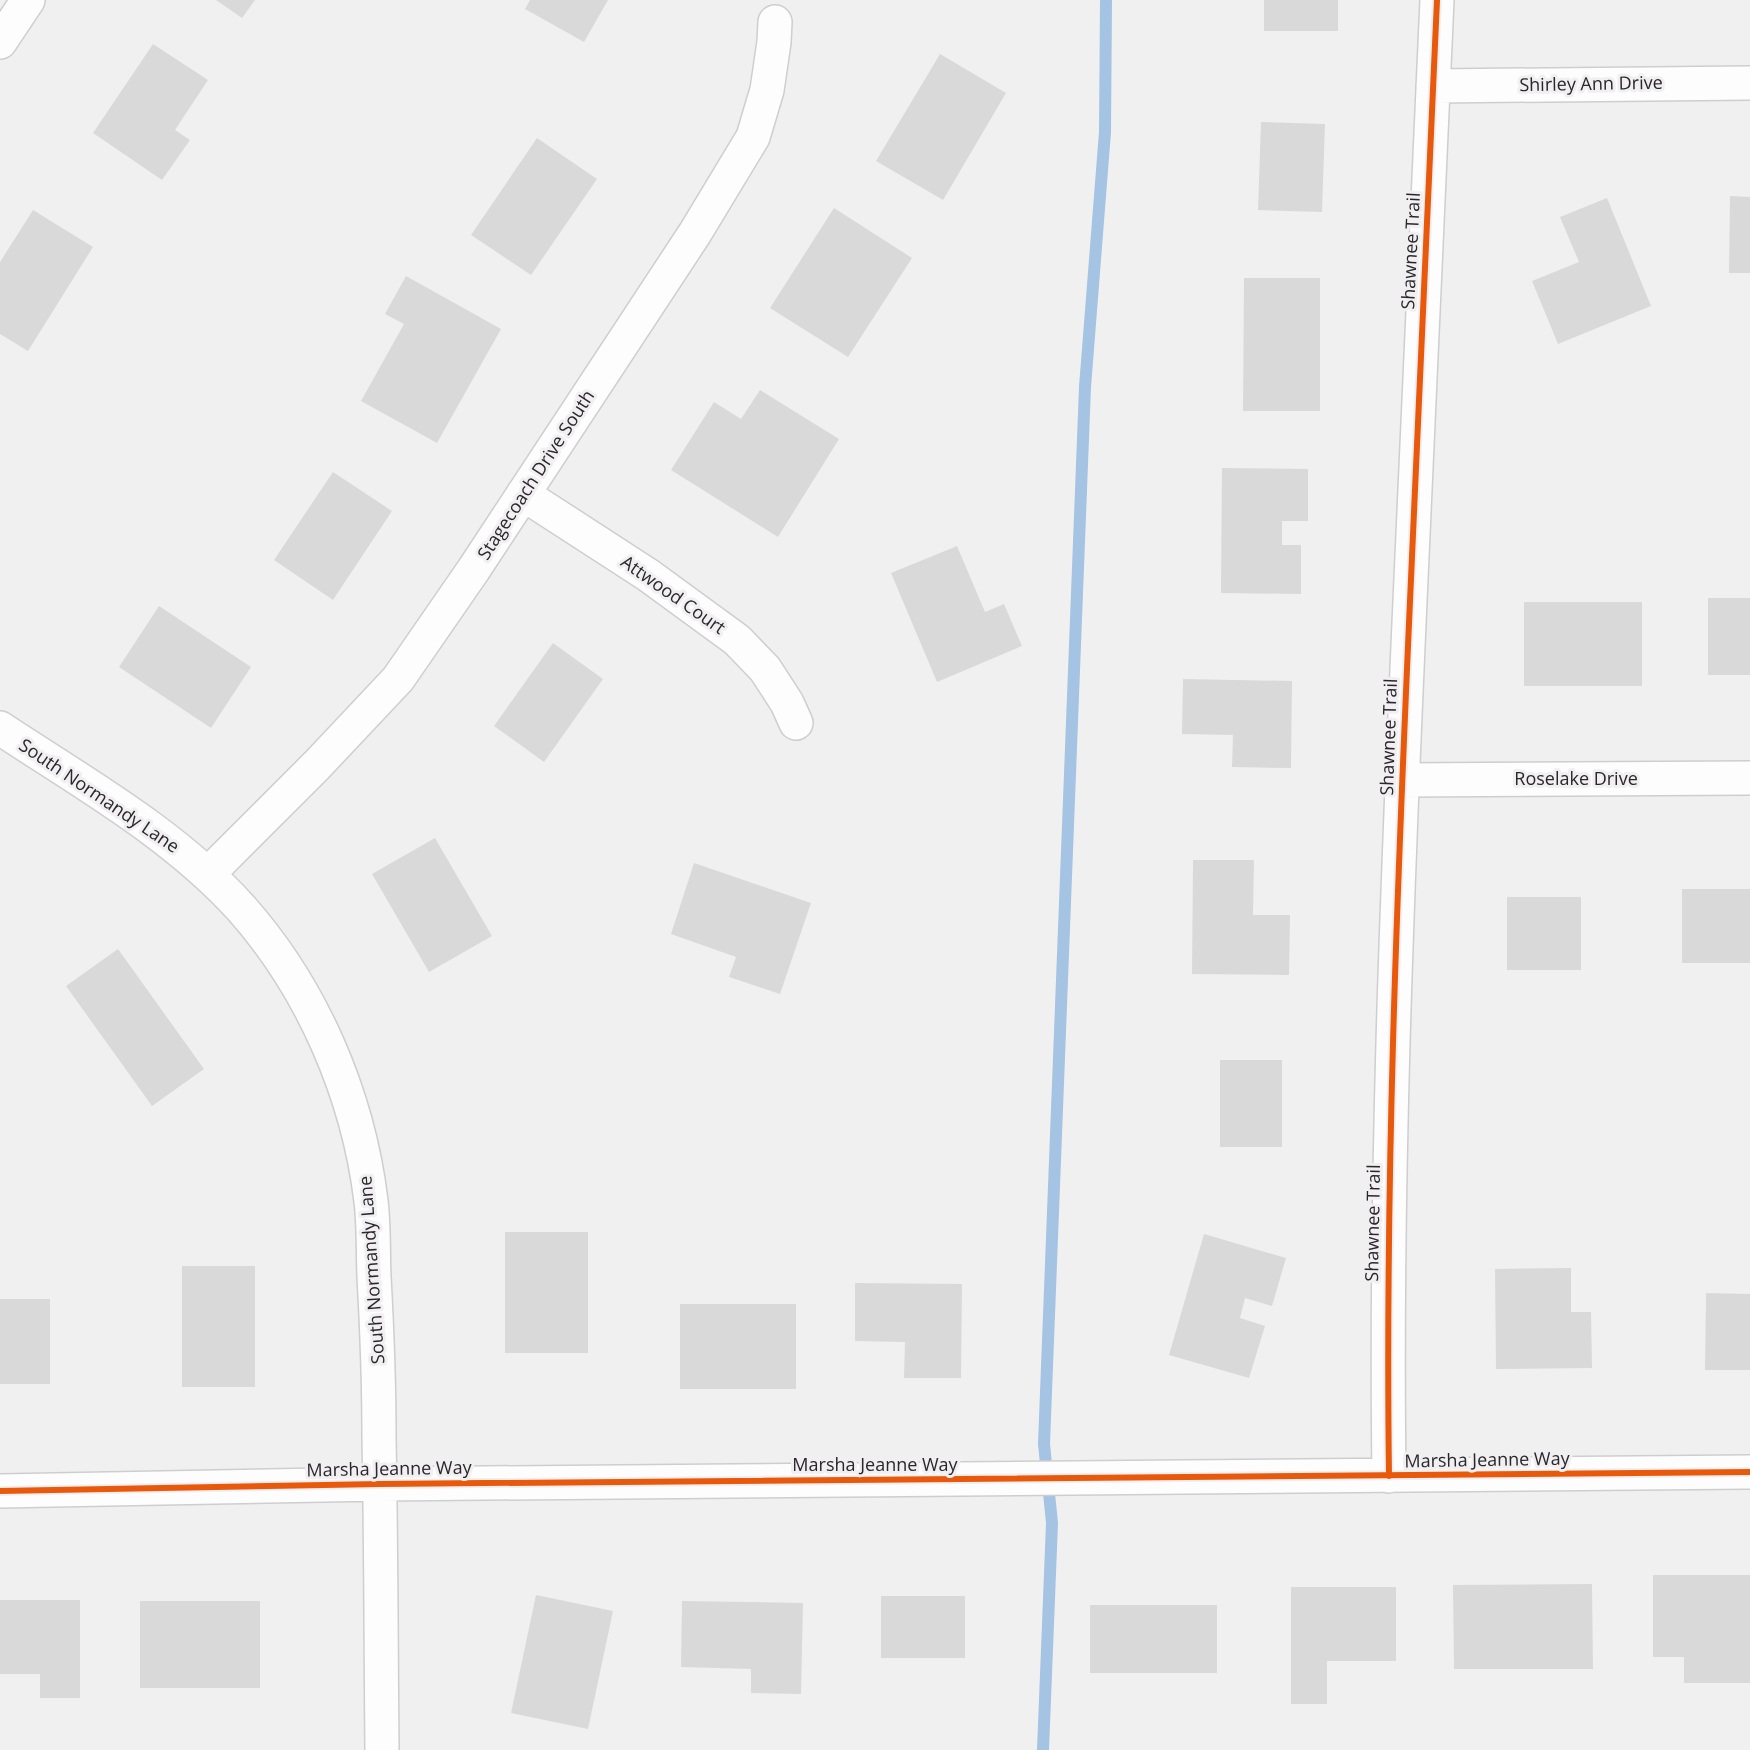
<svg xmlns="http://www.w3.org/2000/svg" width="1750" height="1750" viewBox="0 0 1750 1750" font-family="'Open Sans',sans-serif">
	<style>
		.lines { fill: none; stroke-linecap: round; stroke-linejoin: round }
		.stream { stroke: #a5c3e2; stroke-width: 12 }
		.building { fill: #d9d9da }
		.minor-casing { stroke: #cfcecf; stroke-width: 36 }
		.minor { stroke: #fdfdfd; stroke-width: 33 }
		.cycleway-casing { stroke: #f1eff2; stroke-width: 10 }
		.cycleway { stroke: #e8590c; stroke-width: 6 }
		.labels { text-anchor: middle; stroke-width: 6; stroke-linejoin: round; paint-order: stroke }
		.street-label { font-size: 18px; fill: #292829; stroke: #f1eff2 }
	</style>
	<rect width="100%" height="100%" fill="#f1f0f1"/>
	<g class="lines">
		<path class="stream" d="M1043,1750l9,-227 -8,-79 41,-1057 20,-255 1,-132"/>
	</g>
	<path class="building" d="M216,0h39l-13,18z
		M530,0h78l-24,42 -59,-33z
		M1264,0h74v31h-74z
		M153,44l55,36 -33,50 15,10 -28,40 -69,-47z
		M940,54l66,39 -63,107 -67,-39z
		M1261,122l64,2 -3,88 -64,-2z
		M537,138l60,41 -66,96 -60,-40z
		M1730,196l20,1v76h-21z
		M1607,198l44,108 -93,38 -26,-63 47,-19 -19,-45z
		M834,208l78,50 -64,99 -78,-49z
		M33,210l60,37 -65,104 -28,-17v-72z
		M406,276l95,53 -64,114 -76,-42 43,-77 -19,-10z
		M1244,278h76v133h-77z
		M760,390l79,49 -61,98 -107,-67 43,-68 27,17z
		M1222,468l86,1v52h-26v24h19v49l-80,-1z
		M333,472l59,39 -59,89 -59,-40z
		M957,546l28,66 19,-8 18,42 -85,36 -46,-109z
		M1708,598h42v77h-42z
		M1524,602h118v84h-118z
		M159,606l92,61 -40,61 -92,-61z
		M553,643l50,36 -59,83 -50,-36z
		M1183,679l109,2 -1,87 -59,-1 1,-32 -51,-1z
		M435,838l57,98 -63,36 -57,-98z
		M1193,860h61l-1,55h37l-1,60 -97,-1z
		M694,863l117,40 -31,91 -51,-17 7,-20 -65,-23z
		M1682,889h68v74h-68z
		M1507,897h74v73h-74z
		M118,949l86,120 -52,37 -86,-120z
		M1220,1060h62v87h-62z
		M505,1232h83v121h-83z
		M1204,1234l82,24 -14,48 -27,-8 -5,20 25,8 -16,52 -80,-23z
		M182,1266h73v121h-73z
		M1571,1268v44h20l1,56 -96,1 -1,-100z
		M855,1283l107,1 -1,94h-57l1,-36 -50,-1z
		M1706,1293l44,1v76h-45z
		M0,1299h50v85h-50z
		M680,1304h116v85h-116z
		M1653,1575h97v108h-66v-26h-31z
		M1592,1584l1,85h-139l-1,-84z
		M1291,1587h105v74h-69v43h-36z
		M536,1595l77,16 -25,118 -77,-16z
		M881,1596h84v62h-84z
		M0,1600h80v98h-40v-24h-40z
		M140,1601h120v87h-120z
		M682,1601l121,2 -2,91 -50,-1v-24l-70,-2z
		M1090,1605h127v68h-127z"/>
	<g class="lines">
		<g class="minor-casing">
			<path id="minor" d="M0,42l28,-42
				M1433,86l317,-3
				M523,494l125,81 89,65 28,29 22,34 9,20
				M0,728c83,55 173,105 241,180 71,80 117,186 130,293 3,25 2,51 3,76 3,53 5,107 5,160 2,104 2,209 3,313
				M1402,780l348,-2
				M208,874l109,-109 81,-86 76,-110 221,-336 58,-96 14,-47 7,-48 1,-20
				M1389,1476c-4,-292 8,-584 21,-875 9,-201 18,-401 27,-601
				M0,1491l380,-7 1370,-12"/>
		</g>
		<use href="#minor" class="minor"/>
		<g class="cycleway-casing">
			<path id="cycleway" d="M1389,1476c-4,-292 8,-584 21,-875 9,-201 18,-401 27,-601
				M0,1491l380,-7 1370,-12"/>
		</g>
		<use href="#cycleway" class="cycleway"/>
	</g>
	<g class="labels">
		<g class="street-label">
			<text transform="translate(1591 84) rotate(-1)" y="6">Shirley Ann Drive</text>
			<text transform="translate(1411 251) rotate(-87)" y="6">Shawnee Trail</text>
			<text transform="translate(536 475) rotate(-57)" y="6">Stagecoach Drive South</text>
			<text transform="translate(673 595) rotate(35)" y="6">Attwood Court</text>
			<text transform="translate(1389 737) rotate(-88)" y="6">Shawnee Trail</text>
			<text x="1576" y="785">Roselake Drive</text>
			<text transform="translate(99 796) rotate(34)" y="6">South Normandy Lane</text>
			<text transform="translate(1373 1223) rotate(-89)" y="6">Shawnee Trail</text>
			<text transform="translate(372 1270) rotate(-94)" y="6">South Normandy Lane</text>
			<text transform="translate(1487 1460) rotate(-1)" y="6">Marsha Jeanne Way</text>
			<text x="875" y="1471">Marsha Jeanne Way</text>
			<text transform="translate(389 1469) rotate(-1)" y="6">Marsha Jeanne Way</text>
		</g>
	</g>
</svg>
